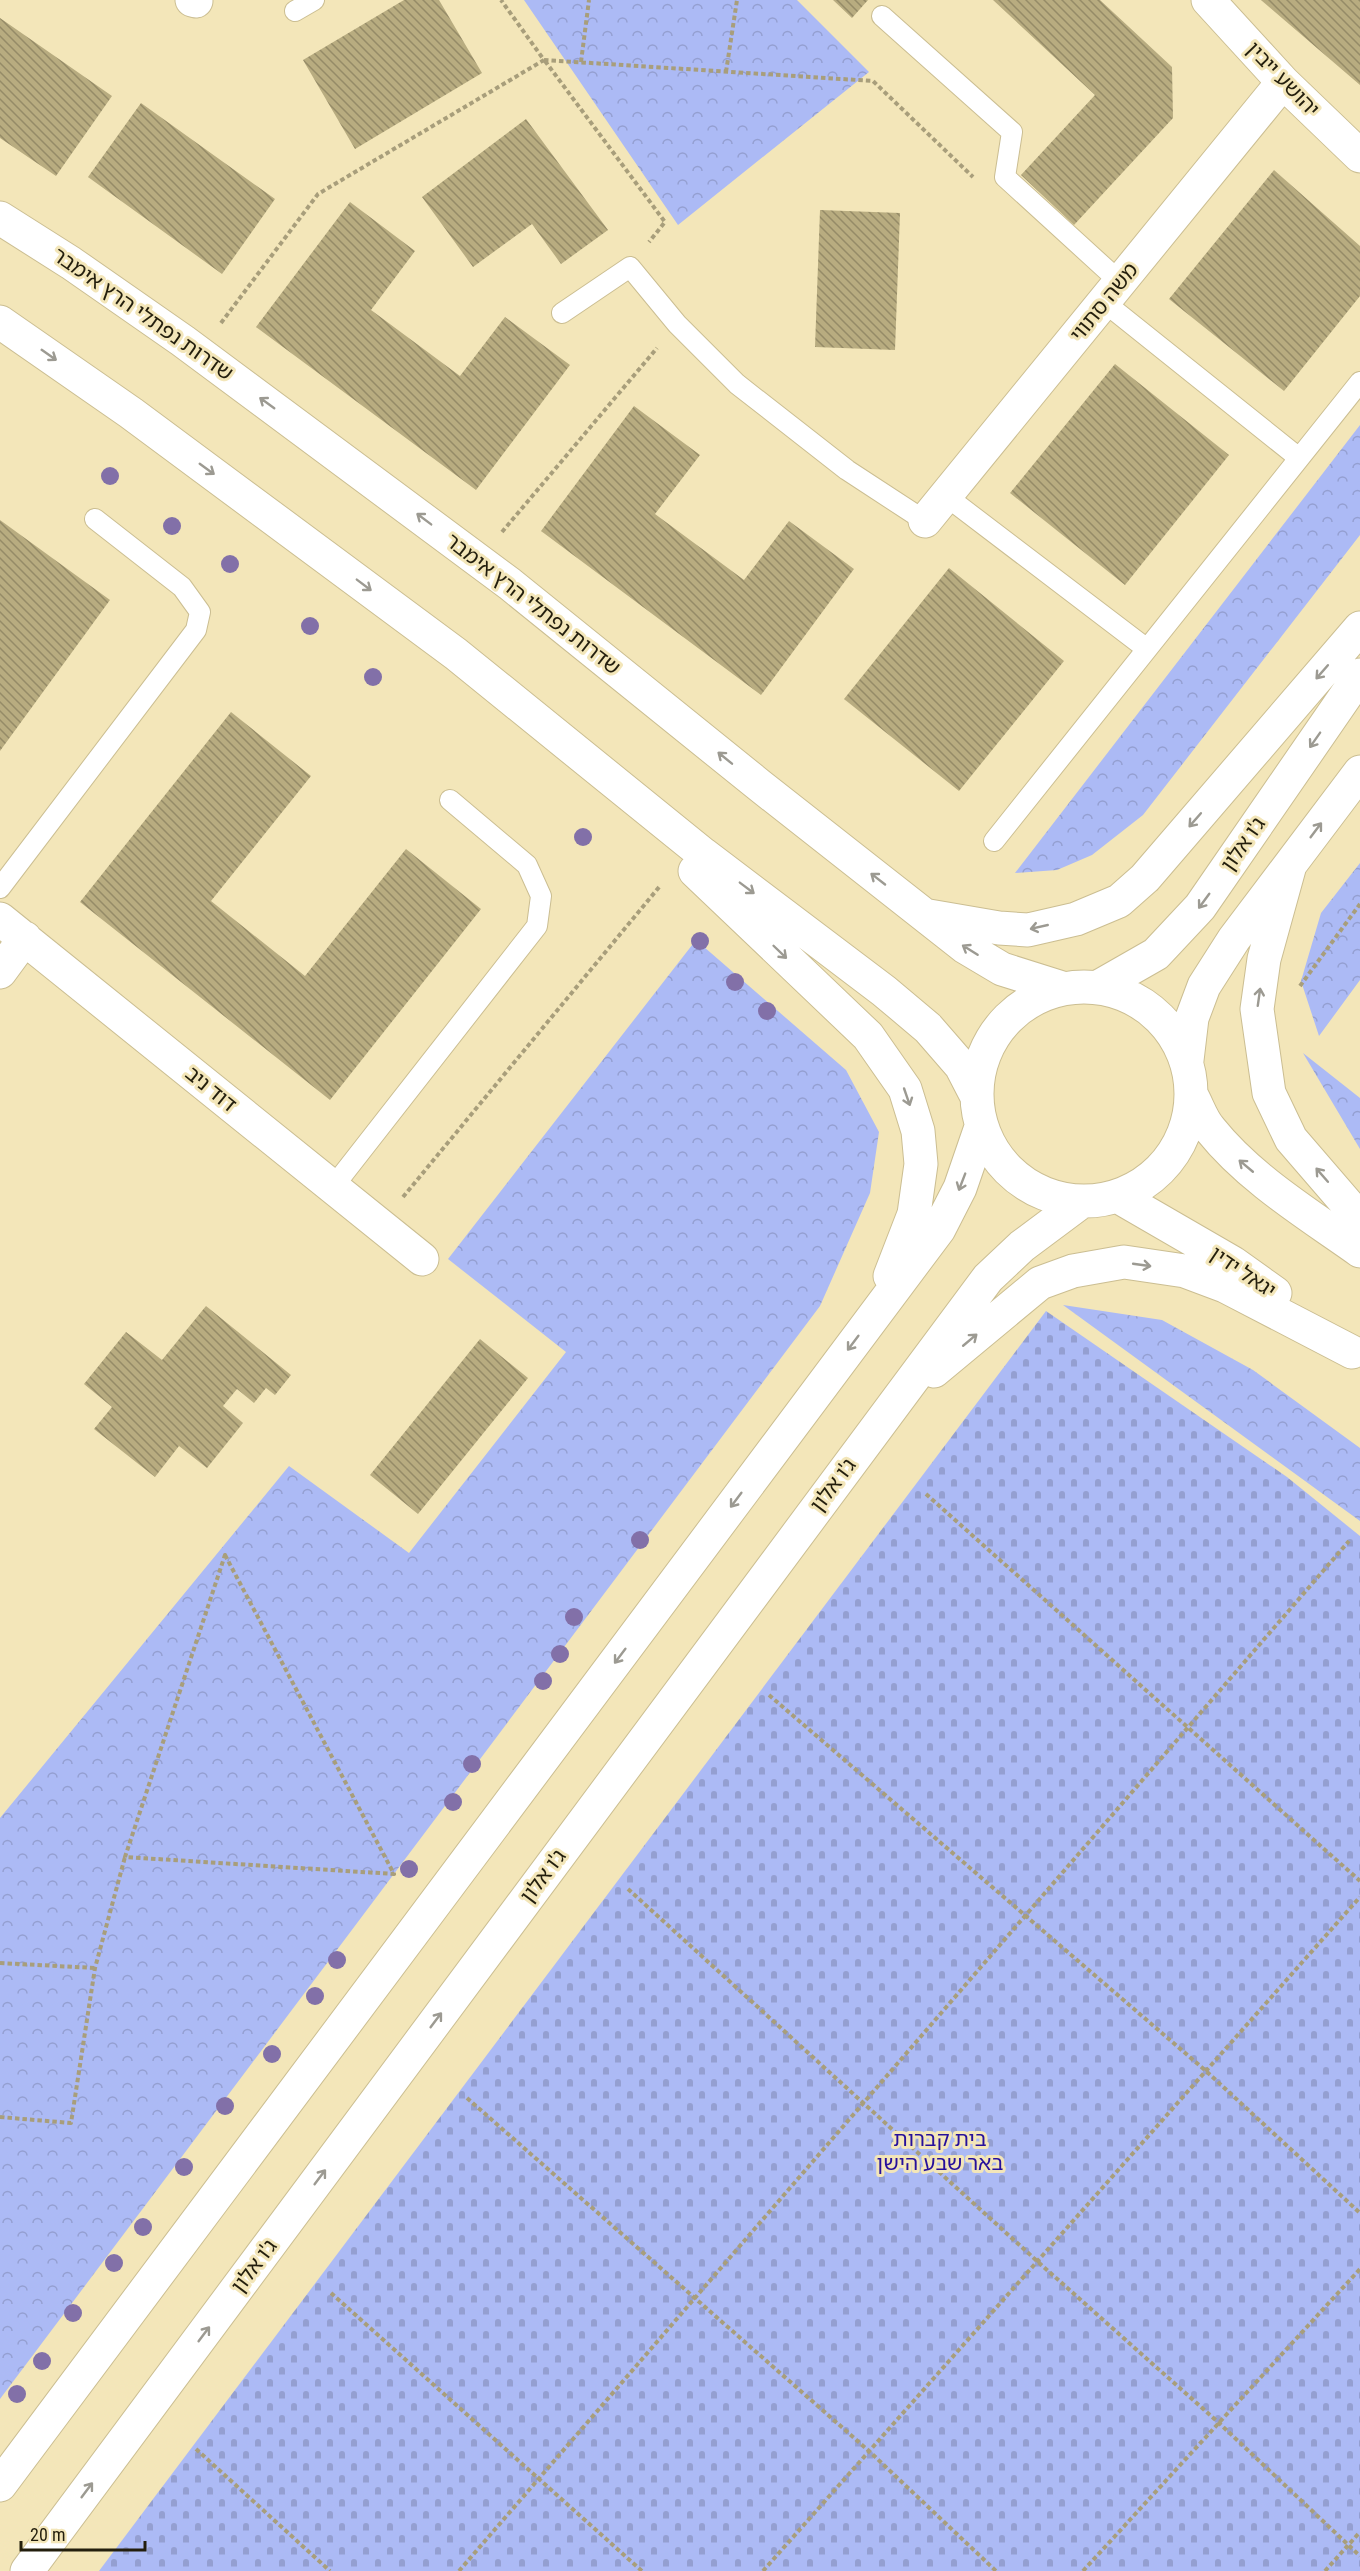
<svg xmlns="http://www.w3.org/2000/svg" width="1360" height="2571" viewBox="0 0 1360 2571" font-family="'Roboto Condensed','Noto Sans Hebrew',sans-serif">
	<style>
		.cemetery { fill: url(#cemetery-stones) }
		.park { fill: url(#park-crowns) }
		.building { fill: url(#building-back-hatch) }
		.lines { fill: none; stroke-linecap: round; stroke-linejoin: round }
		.lane-casing { stroke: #cbbe92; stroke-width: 22 }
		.street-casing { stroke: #cbbe92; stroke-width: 35 }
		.secondary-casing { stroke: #cbbe92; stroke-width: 35 }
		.path { stroke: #a89e7b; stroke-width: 4; stroke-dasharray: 4.5 3; stroke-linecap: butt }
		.lane { stroke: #fff; stroke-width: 20 }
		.street { stroke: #fff; stroke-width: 33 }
		.secondary { stroke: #fff; stroke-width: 33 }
		.tree { fill: #8270a8 }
		.oneway { stroke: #9c9a92 }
		.labels { text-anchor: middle; stroke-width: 6; stroke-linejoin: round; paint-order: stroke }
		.street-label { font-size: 21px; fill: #231e0d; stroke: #f3e6b9 }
		.park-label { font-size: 21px; fill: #26109b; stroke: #f3e6b9 }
	</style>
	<defs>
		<pattern id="cemetery-stones" width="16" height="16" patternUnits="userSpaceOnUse" patternTransform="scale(1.5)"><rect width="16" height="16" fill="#acbaf5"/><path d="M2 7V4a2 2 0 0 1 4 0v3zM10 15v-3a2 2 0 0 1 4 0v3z" fill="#949fd1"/></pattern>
		<pattern id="park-crowns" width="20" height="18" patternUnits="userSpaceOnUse" patternTransform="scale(1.5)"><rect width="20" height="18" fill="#acbaf5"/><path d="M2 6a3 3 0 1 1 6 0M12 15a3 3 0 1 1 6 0" fill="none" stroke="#949fd1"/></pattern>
		<pattern id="building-back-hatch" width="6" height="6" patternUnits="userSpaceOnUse" patternTransform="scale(1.5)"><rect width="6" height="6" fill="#b8ac80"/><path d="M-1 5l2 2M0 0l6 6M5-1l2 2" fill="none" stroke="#958b67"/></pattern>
	</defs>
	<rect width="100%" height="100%" fill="#f3e6b9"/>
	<path class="cemetery" d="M1046,1311l241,166 73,59v1035h-1261z"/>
	<path class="park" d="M524,0h273l72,72 -191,153z
		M1360,425v110l-217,280 -51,40 -35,15 -42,3z
		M1360,863v117l-41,56 -18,-55 20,-68z
		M696,940l150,130 33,62 -9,61 -50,113 -820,1093v-581l289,-352 120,87 157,-201 -118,-93z
		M1303,1053l57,45v51z
		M1063,1305l99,15 91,50 107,78v73z"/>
	<path class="building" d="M404,0h35l43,73 -127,76 -52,-89z
		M833,0h35l-16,18z
		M993,0h107l72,67 1,51 -99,107 -53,-50 74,-80z
		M1261,0h99v85z
		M0,18l112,78 -56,80 -56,-38z
		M141,103l134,96 -53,75 -134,-97z
		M526,119l82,111 -47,34 -29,-40 -59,43 -51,-70z
		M1274,170l86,76v50l-76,95 -115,-92z
		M350,202l65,49 -44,59 89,66 45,-59 65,48 -94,125 -220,-163z
		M820,210l80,3 -5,137 -80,-3z
		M1115,364l114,91 -104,130 -115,-92z
		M634,406l66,49 -45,59 89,66 45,-59 65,48 -93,126 -220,-164z
		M0,520l110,80 -110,151z
		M949,568l115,93 -105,130 -115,-92z
		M231,712l80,64 -100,125 94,75 101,-127 75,60 -151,191 -250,-198z
		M206,1306l85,69 -16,20 -9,-7 -12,15 -17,-14 -14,17 20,17 -36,45 -28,-22 -24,31 -61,-48 18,-22 -28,-23 42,-52 36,28z
		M480,1339l48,39 -110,136 -48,-39z"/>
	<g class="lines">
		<g class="lane-casing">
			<path id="lane" d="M295,11l19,-11
				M882,16l130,116 -7,45 115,105
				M1104,302l195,156
				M562,313l68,-46 47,57 60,60 110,86 78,51
				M946,496l201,153
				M994,841l366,-459
				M0,888l196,-258 4,-18 -18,-25 -87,-68
				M333,1187l204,-261 4,-30 -14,-31 -77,-65"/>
		</g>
		<g class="street-casing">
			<path id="street" d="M192,0l4,1
				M1208,0l75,82 77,74
				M925,521l358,-439
				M0,919l422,340
				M0,972l25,-34"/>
		</g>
		<g class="secondary-casing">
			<path id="secondary" d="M0,218l71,45 112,78 327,243 249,201 206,162 37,22 60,19
				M0,322l131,91 325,241 247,200 181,137 44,37 33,38 15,29
				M1290,865l-26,94 -7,50 12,84 22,46 69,80
				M695,871l173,165 37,53 13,42 3,33 -7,50 -24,62
				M929,916l70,12 29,2 48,-11 43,-18 26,-23 215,-250
				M1100,986l56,-32 44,-47 160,-232
				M977 1094a107 107 0 1 1 214 0a107 107 0 1 1-214 0Z
				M1187,1060l5,-42 12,-32 30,-47 126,-167
				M1192,1096c6,11 10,24 18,33 40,50 98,85 150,122
				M1119,1197l114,66 42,30
				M934,1371l106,-88 33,-12 51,-9 61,9 40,15 127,66
				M0,2485l939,-1256 21,-41 21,-61
				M27,2571l961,-1293 34,-32 59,-44"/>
		</g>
		<path class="path" d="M544,60l329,21 100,96
			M545,61l120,161 -16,20
			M581,62l8,-62
			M726,72l11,-72
			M221,323l97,-129 226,-134 -43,-60
			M502,532l155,-184
			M1300,986l60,-82
			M403,1197l257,-311
			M926,1494l434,387
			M225,1555l169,319 -269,-17z
			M769,1695l437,376 154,142
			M628,1889l409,372 182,162 141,133
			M0,1963l95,5
			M467,2098l402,353 127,120
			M0,2117l71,6 24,-155 30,-111
			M331,2293l311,278
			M196,2449l134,122
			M459,2571l890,-1030
			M763,2571l597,-674
			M1083,2571l277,-302
			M1325,2571l35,-39"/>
		<use href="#lane" class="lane"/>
		<use href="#street" class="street"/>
		<use href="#secondary" class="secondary"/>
	</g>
	<g class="tree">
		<circle cx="110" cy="476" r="9"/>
		<circle cx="172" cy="526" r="9"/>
		<circle cx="230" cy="564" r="9"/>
		<circle cx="310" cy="626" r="9"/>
		<circle cx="373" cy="677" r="9"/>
		<circle cx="583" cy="837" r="9"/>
		<circle cx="700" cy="941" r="9"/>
		<circle cx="735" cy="982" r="9"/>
		<circle cx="767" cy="1011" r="9"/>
		<circle cx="640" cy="1540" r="9"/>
		<circle cx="574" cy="1617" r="9"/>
		<circle cx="560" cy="1654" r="9"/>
		<circle cx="543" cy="1681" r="9"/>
		<circle cx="472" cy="1764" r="9"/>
		<circle cx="453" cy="1802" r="9"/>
		<circle cx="409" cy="1869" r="9"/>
		<circle cx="337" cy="1960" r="9"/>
		<circle cx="315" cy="1996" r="9"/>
		<circle cx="272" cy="2054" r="9"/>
		<circle cx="225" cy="2106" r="9"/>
		<circle cx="184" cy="2167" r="9"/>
		<circle cx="143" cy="2227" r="9"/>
		<circle cx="114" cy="2263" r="9"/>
		<circle cx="73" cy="2313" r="9"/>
		<circle cx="42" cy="2361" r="9"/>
		<circle cx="17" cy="2394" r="9"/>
	</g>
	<defs><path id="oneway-shaft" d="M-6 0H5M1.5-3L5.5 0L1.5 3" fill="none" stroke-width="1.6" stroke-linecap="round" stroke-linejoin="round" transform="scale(1.5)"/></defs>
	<g class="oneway">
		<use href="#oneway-shaft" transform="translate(49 355) rotate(35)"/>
		<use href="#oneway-shaft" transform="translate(267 403) rotate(-144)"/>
		<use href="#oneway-shaft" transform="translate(207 469) rotate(36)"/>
		<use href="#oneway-shaft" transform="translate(424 519) rotate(-143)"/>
		<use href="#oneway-shaft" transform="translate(364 585) rotate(37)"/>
		<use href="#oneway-shaft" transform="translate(1322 672) rotate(131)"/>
		<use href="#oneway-shaft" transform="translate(1315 740) rotate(125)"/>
		<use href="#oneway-shaft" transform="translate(725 758) rotate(-141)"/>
		<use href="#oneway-shaft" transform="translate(1195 820) rotate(131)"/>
		<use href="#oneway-shaft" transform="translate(1316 830) rotate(-53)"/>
		<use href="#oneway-shaft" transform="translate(878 879) rotate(-142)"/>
		<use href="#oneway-shaft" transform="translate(747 888) rotate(37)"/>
		<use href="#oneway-shaft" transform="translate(1204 901) rotate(126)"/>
		<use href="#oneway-shaft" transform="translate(1039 927) rotate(167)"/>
		<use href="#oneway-shaft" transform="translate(970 950) rotate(-148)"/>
		<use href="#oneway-shaft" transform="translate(780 952) rotate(44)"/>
		<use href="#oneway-shaft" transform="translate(1259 997) rotate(-82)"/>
		<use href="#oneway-shaft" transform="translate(907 1097) rotate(71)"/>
		<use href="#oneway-shaft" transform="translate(1246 1166) rotate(-140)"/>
		<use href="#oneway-shaft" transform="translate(1322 1175) rotate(-131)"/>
		<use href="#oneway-shaft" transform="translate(962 1182) rotate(111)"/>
		<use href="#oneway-shaft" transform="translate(1142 1265) rotate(8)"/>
		<use href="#oneway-shaft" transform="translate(970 1340) rotate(-40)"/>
		<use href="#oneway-shaft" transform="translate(853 1343) rotate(127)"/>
		<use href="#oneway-shaft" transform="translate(736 1500) rotate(127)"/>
		<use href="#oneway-shaft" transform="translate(620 1656) rotate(127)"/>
		<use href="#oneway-shaft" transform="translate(436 2020) rotate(-53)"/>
		<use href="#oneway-shaft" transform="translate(320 2177) rotate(-53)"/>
		<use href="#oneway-shaft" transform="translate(204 2334) rotate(-53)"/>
		<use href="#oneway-shaft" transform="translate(87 2490) rotate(-53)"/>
	</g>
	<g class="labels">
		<g class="street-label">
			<text transform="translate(1283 79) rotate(46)" y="7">יהושע ייבין</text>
			<text transform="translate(1104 302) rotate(-51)" y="7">משה סתווי</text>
			<text transform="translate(143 314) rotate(35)" y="7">שדרות נפתלי הרץ אימבר</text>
			<text transform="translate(533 604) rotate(38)" y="7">שדרות נפתלי הרץ אימבר</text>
			<text transform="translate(1243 844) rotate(-55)" y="7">ג'ו אלון</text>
			<text transform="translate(211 1089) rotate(39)" y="7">דוד ניב</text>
			<text transform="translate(1243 1272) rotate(34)" y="7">יגאל ידין</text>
			<text transform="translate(833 1485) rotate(-53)" y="7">ג'ו אלון</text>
			<text transform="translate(543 1876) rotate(-53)" y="7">ג'ו אלון</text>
			<text transform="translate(254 2266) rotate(-53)" y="7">ג'ו אלון</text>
		</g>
		<g class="park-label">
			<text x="940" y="2146">בית קברות<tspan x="940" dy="24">באר שבע הישן</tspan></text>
		</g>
	</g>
	<path d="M21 2541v9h124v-9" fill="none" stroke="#231e0d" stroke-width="3"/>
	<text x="30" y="2541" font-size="18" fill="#231e0d" stroke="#f3e6b9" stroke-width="4.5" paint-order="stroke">20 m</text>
</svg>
